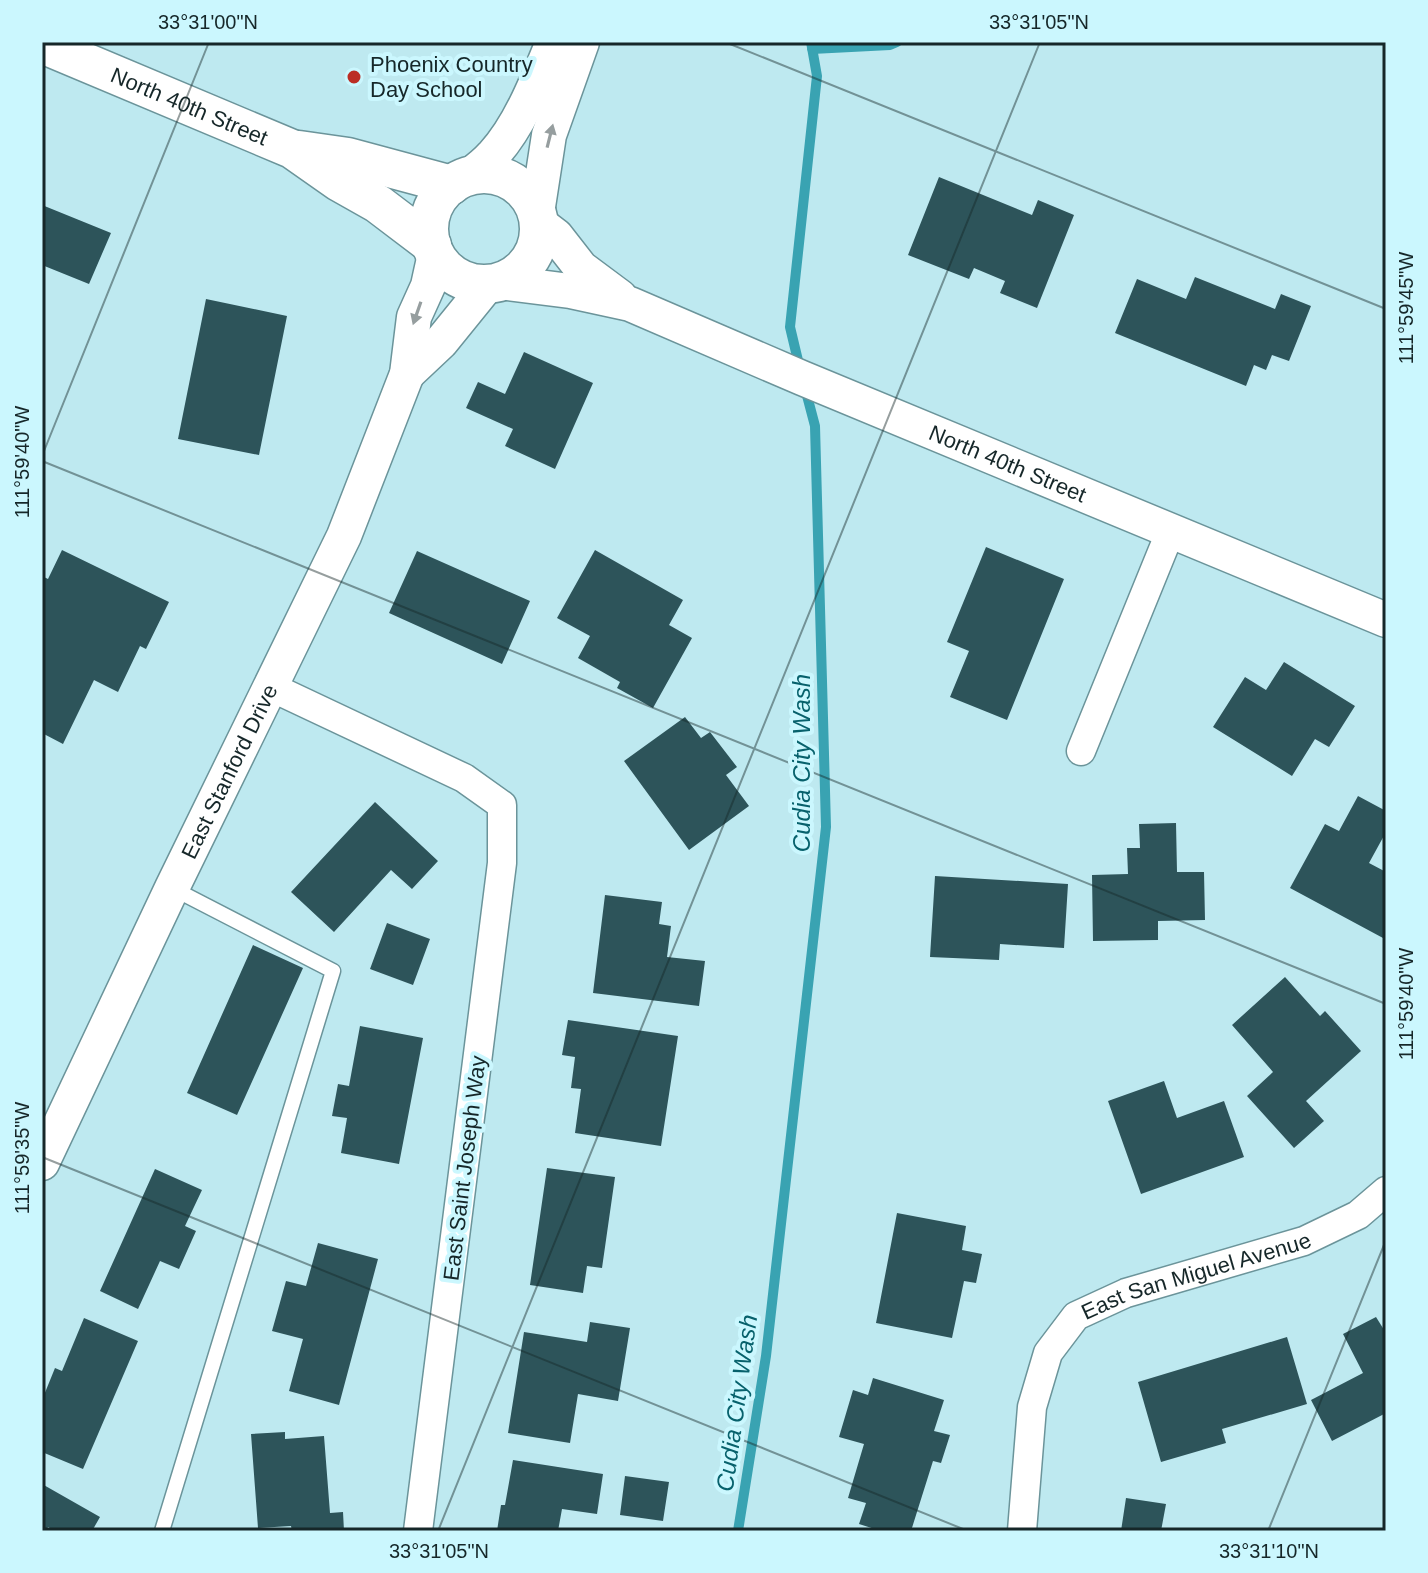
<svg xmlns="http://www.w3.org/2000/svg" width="1428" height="1573" viewBox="0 0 1428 1573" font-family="Arial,sans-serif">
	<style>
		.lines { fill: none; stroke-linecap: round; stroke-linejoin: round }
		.stream { stroke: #39a3b2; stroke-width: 10 }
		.building { fill: #2d545a }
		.service-casing { stroke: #6b949a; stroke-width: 17 }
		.minor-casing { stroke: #6b949a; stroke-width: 31 }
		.tertiary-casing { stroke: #6b949a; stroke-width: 37 }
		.secondary-casing { stroke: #6b949a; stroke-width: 41 }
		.service { stroke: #fff; stroke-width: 14 }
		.minor { stroke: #fff; stroke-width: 28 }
		.tertiary { stroke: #fff; stroke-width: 34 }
		.secondary { stroke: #fff; stroke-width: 38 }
		.oneway { fill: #969e9f }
		.ticks { fill: none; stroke: #162729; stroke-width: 2; stroke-opacity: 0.45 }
		.poi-dot { fill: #bb2d24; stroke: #cbf7fe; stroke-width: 3 }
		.labels { text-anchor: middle; stroke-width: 8; stroke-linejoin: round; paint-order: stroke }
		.poi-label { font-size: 22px; fill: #162729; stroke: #cbf7fe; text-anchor: start }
		.street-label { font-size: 22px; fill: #162729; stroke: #cbf7fe }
		.water-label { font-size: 24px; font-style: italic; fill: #07616c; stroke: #cbf7fe }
		.neatline { fill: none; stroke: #162729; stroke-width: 3 }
		.ticks-label { font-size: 20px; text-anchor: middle; fill: #162729 }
	</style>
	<rect width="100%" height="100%" fill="#bee9f0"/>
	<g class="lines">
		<path class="stream" d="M812,49l78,-4 7,-3
			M800,369l-10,-42 27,-251 -6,-34
			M738,1531l28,-175 60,-529 -11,-401 -10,-38"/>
	</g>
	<path class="building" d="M939,177l93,38 6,-15 36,15 -37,93 -37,-15 5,-12 -31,-13 -5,11 -61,-24z
		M42,205l69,28 -22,51 -47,-19z
		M1195,277l80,32 6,-15 30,12 -22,55 -17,-6 -6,15 -12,-5 -8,21 -131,-53 22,-54 49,20z
		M206,299l81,17 -28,139 -81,-16z
		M524,352l69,31 -38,86 -50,-23 8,-17 -47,-21 12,-26 27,12z
		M986,547l78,32 -57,141 -57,-23 19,-46 -22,-9z
		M62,550l107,52 -23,47 -6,-3 -22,46 -24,-12 -31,64 -21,-11v-157l6,3z
		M595,550l88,50 -14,25 23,13 -39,70 -36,-20 3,-6 -42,-24 12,-22 -33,-18z
		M417,551l113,50 -28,63 -113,-51z
		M1284,662l71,44 -26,41 -14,-8 -23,37 -79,-49 32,-50 21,13z
		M685,717l16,21 9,-6 27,35 -11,8 23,31 -60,44 -65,-89z
		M1358,796l28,15v21l-17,31 17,9v61l-3,5 -93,-50 35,-64 14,7z
		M375,802l63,59 -26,28 -21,-19 -57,62 -43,-40z
		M1176,823l1,49h27l1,48 -47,1v19l-65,1 -1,-66 36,-1 -1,-26h13l-1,-24z
		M935,876l133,8 -4,64 -64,-4 -1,16 -69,-3z
		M605,895l57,7 -3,22 12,2 -4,31 38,4 -6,45 -106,-13z
		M387,923l43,16 -17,46 -43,-16z
		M253,945l50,23 -66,147 -50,-22z
		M1285,977l35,39 5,-5 36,40 -55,50 18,20 -30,27 -47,-52 26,-24 -41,-47z
		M568,1020l110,16 -17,110 -86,-13 6,-44 -10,-1 4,-31 -13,-2z
		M360,1026l63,12 -24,126 -58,-11 6,-35 -15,-2 6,-32 11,2z
		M1164,1081l13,37 47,-17 20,56 -103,37 -33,-93z
		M547,1168l68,9 -13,91 -15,-2 -4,27 -53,-8z
		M155,1169l47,21 -17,36 11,5 -17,38 -19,-8 -22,48 -38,-18z
		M897,1213l69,13 -4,24 20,4 -6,29 -12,-2 -12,57 -76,-15z
		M318,1243l60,16 -39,146 -50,-14 14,-52 -31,-8 14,-50 20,5z
		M1376,1317l10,16v80l-54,28 -21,-41 52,-27 -20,-39z
		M84,1318l54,23 -55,128 -41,-17v-52l13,-32 7,3z
		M590,1322l40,6 -12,73 -40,-7 -8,49 -62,-10 16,-101 63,10z
		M1287,1337l20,67 -85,25 4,14 -65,19 -23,-80z
		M873,1378l71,22 -10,31 16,4 -9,28 -8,-2 -22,70h-30l-22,-7 7,-21 -18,-5 16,-54 -25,-7 14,-47 15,5z
		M285,1432v7l39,-3 6,77 13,-1 1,19h-52l-1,-5 -33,2 -7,-94z
		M513,1460l90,14 -6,40 -35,-5 -4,22h-61l4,-26h4z
		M625,1476l44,6 -6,39 -43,-6z
		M42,1484l58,33 -8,14h-37l-7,-4 -2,4h-4z
		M1126,1498l40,6 -5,27h-40z"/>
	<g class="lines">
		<g class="service-casing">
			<path id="service" d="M162,1531l171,-560 -161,-83"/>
		</g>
		<g class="minor-casing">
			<g id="minor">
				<path d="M271,687l193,91 38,27v58l-84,668"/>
				<path d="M1081,751l90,-221"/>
				<path id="s1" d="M1022,1531l10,-124 16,-54 28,-37 50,-23 178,-52 54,-26 28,-24"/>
			</g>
		</g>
		<g class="tertiary-casing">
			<g id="tertiary">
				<path d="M469,176c8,-6 17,-13 24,-21 27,-29 45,-76 60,-113"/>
				<path d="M537,213l12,-78 33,-93"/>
				<path d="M539,223l17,13 25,32 39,29"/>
				<path id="s2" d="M500,282l70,9 60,13 172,74 584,242"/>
				<path d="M407,374l34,-32 47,-58"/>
				<path id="s3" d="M42,1163l130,-275 172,-352 63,-162 7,-57 14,-31 7,-32"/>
			</g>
		</g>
		<g class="secondary-casing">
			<g id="secondary">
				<path id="s4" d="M42,44l250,105 47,33 39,22 54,41"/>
				<path d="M299,150l49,7 104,28"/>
				<circle cx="484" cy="229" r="55"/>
			</g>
		</g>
		<use href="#service" class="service"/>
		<use href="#minor" class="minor"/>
		<use href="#tertiary" class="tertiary"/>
		<use href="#secondary" class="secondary"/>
	</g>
	<defs><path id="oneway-solid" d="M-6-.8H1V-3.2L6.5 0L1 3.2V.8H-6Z" transform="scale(2)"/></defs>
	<g class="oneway">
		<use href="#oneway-solid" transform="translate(550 136) rotate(-76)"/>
		<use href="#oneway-solid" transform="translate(417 313) rotate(109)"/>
	</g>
	<path class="ticks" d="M725,42l661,267M42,456l167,-414M42,461l1344,543M42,1157l926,374M438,1531l602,-1489M1268,1531l118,-291"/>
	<circle class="poi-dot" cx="354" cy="77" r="8"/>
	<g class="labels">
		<g class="poi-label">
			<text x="370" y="72">Phoenix Country<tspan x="370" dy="25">Day School</tspan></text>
		</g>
		<g class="street-label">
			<text dy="8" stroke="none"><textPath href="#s4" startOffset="160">North 40th Street</textPath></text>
			<text dy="8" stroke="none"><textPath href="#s2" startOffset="542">North 40th Street</textPath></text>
			<text dy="8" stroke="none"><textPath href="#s3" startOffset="434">East Stanford Drive</textPath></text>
			<text transform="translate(464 1168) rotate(-83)" y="8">East Saint Joseph Way</text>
			<text dy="8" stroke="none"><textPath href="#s1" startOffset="354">East San Miguel Avenue</textPath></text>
		</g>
		<g class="water-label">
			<text transform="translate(802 763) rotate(-90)" y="8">Cudia City Wash</text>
			<text transform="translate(737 1403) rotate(-82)" y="8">Cudia City Wash</text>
		</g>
	</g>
	<rect width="1428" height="1573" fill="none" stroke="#cbf7fe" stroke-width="88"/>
	<rect x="44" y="44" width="1340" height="1485" class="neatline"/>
	<g class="ticks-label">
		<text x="208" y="29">33°31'00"N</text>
		<text x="1039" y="29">33°31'05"N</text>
		<text transform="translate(1406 308) rotate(-90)" y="7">111°59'45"W</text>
		<text transform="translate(22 462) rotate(-90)" y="7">111°59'40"W</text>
		<text transform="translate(1406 1004) rotate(-90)" y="7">111°59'40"W</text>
		<text transform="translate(22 1158) rotate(-90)" y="7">111°59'35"W</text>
		<text x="439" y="1558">33°31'05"N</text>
		<text x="1269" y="1558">33°31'10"N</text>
	</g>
</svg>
